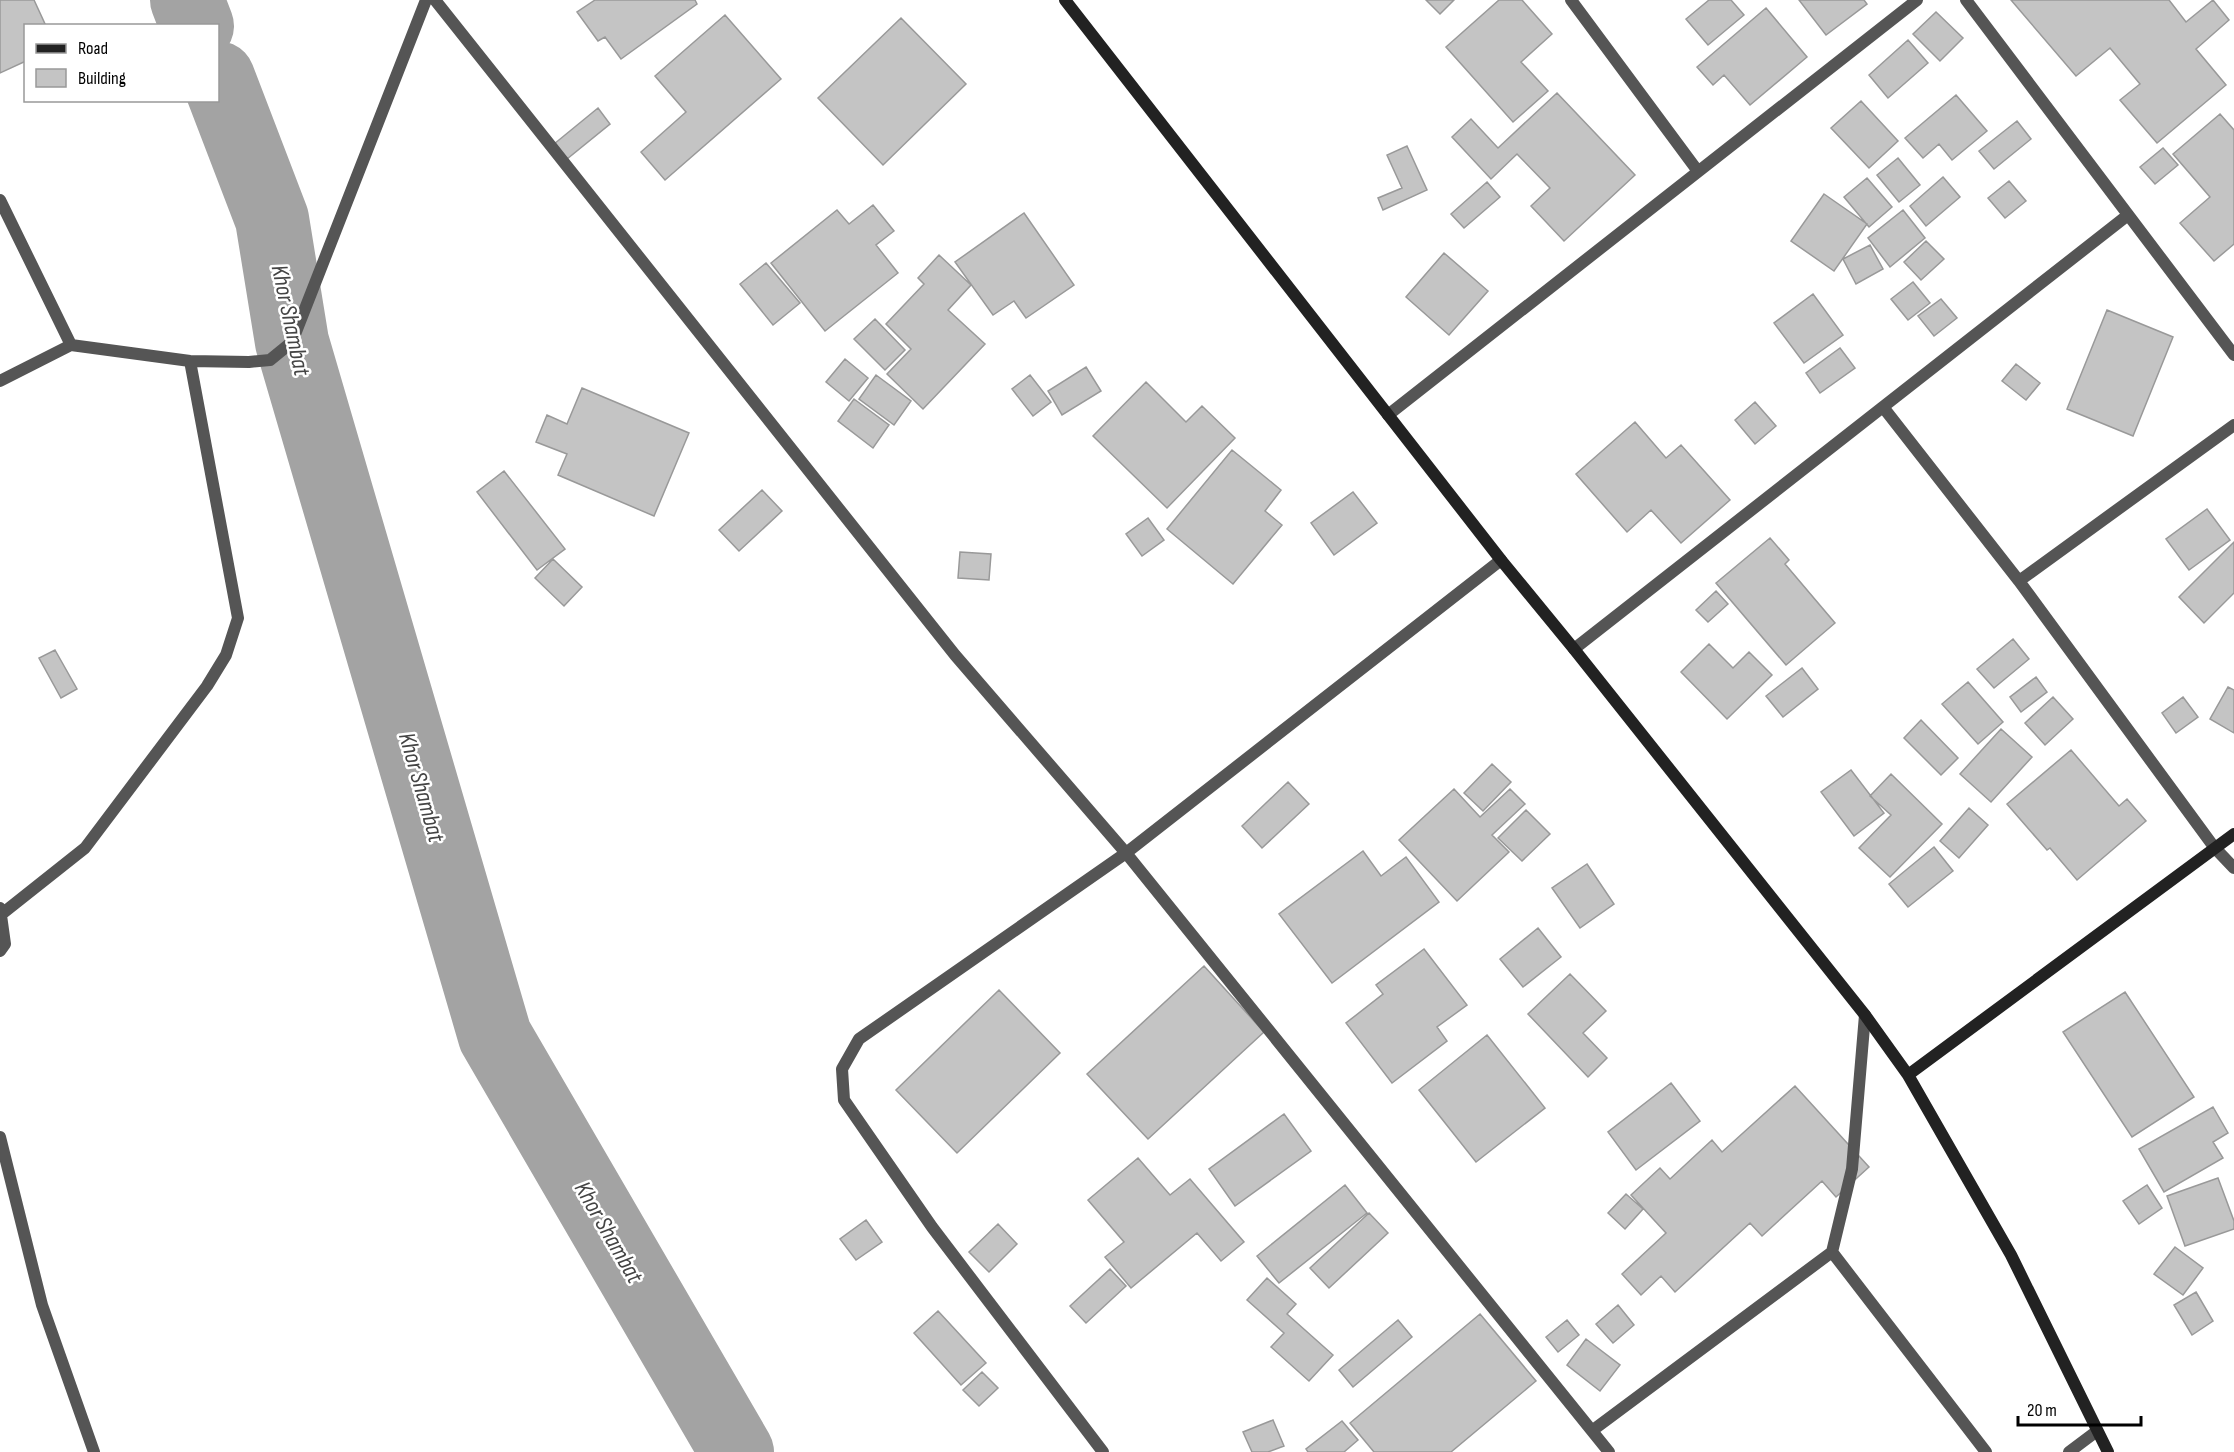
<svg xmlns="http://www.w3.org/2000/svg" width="2234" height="1452" viewBox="0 0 2234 1452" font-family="'Sofia Sans Condensed',sans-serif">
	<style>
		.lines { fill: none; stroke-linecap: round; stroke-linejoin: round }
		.river { stroke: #a3a3a3; stroke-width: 74 }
		.building { fill: #c4c4c4; stroke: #999; stroke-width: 1.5 }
		.street { stroke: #555; stroke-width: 12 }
		.secondary { stroke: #222; stroke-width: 12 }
		.labels { text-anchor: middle; stroke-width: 5; stroke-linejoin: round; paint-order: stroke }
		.water-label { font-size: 24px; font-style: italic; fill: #444; stroke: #fff }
	</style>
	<rect width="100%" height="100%" fill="#fff"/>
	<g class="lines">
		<path class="river" d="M187,0l10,26
			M218,78l54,141 20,123 203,694 242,416"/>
	</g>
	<path class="building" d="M0,0h34l12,26h-20v35l-26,12z
		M595,0h100l2,4 -76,55 -16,-22 -7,4 -21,-29z
		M1426,0h28l-14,14z
		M1499,0h23l30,34 -31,28 27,29 -35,31 -67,-75z
		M1709,0h22l13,15 -36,30 -22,-26z
		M1799,0h65l3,4 -41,31z
		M2011,0h158l17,22 27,-22 16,20 -33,29 30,36 -69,58 -37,-43 20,-16 -30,-36 -34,28z
		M1766,8l41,49 -57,48 -26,-30 -11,10 -16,-18z
		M1936,12l27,26 -23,23 -27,-27z
		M725,15l56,64 -116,101 -24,-28 45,-40 -31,-36z
		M901,18l65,66 -83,81 -65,-67z
		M1908,40l20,23 -40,35 -19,-23z
		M1557,93l78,82 -71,66 -33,-35 19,-18 -33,-34 -26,25 -39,-42 19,-18 27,29z
		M1956,95l31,36 -35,29 -13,-16 -16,14 -18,-20z
		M1861,101l37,40 -29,27 -38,-40z
		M598,108l12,16 -43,35 -13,-15z
		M2220,114l14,16v114l-20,17 -34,-38 30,-26 -37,-43z
		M2017,121l14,18 -37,30 -15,-18z
		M1407,146l20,44 -44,20 -5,-12 24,-10 -15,-33z
		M2163,148l15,17 -23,19 -15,-17z
		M1898,158l22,27 -21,17 -22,-27z
		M1943,177l17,20 -34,29 -16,-20z
		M1867,178l25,29 -23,20 -25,-30z
		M2009,181l17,20 -21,17 -17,-20z
		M1487,182l13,15 -36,31 -13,-14z
		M1824,194l43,30 -33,47 -43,-30z
		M873,205l21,26 -18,14 22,28 -73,58 -54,-68 66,-53 12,14z
		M1903,210l22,28 -35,29 -22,-29z
		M1024,213l50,72 -48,33 -12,-17 -21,14 -38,-53z
		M1926,241l18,18 -23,21 -17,-18z
		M1870,245l13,24 -27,15 -13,-25z
		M1444,253l44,38 -39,44 -43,-38z
		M939,255l32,30 -23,25 37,34 -62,65 -36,-35 24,-25 -25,-25 38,-40 -6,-6z
		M766,263l34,40 -27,22 -33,-41z
		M1913,282l17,21 -22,17 -17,-21z
		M1813,294l30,41 -39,28 -30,-40z
		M1941,299l16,19 -23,18 -16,-20z
		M2107,310l66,27 -40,99 -66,-27z
		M875,319l30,31 -20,20 -31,-31z
		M1840,348l15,20 -35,25 -14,-20z
		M845,359l23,19 -19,23 -23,-19z
		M2016,364l24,19 -14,17 -24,-19z
		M1086,367l15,24 -39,24 -14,-24z
		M876,375l35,26 -17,24 -35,-26z
		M1030,375l21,27 -18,14 -21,-27z
		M1146,382l40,40 16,-16 33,32 -68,70 -74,-72z
		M582,388l107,45 -35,83 -96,-41 9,-21 -31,-12 11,-27 20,9z
		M854,399l35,26 -16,23 -35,-27z
		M1755,402l21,24 -21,18 -20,-24z
		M1635,422l31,36 15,-13 49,55 -49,43 -30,-33 -24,22 -51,-58z
		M1232,450l49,40 -16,21 17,14 -49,59 -66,-55z
		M504,471l61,78 -28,21 -60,-78z
		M762,490l20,21 -43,40 -20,-21z
		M1353,492l24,31 -43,32 -23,-32z
		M2207,509l23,31 -41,30 -23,-31z
		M1148,518l16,22 -22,16 -16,-22z
		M1770,538l19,22 -4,4 50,59 -49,42 -70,-82z
		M2234,542v51l-30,30 -25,-26z
		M960,552l31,2 -2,26 -31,-2z
		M553,559l29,28 -18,19 -29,-28z
		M1716,591l12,13 -20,18 -12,-12z
		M2013,639l16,20 -35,29 -17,-19z
		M1709,644l24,24 16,-16 23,23 -45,44 -46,-47z
		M55,650l22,39 -16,9 -22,-40z
		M1802,668l16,21 -35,28 -17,-21z
		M2036,677l11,15 -26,20 -11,-15z
		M1968,682l35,40 -25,22 -36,-40z
		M2228,687l6,3v43l-24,-14z
		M2053,697l20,22 -28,26 -20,-22z
		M2183,697l15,20 -22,16 -14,-20z
		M1921,720l37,38 -17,17 -37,-37z
		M2001,729l31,28 -41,45 -31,-28z
		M2071,750l48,56 8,-7 19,22 -69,59 -27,-32 -3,2 -40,-46z
		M1492,764l19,18 -28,29 -19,-18z
		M1851,770l33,43 -30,23 -33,-44z
		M1891,774l51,50 -52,53 -31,-29 32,-33 -21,-19z
		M1288,782l21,22 -47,44 -20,-22z
		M1454,789l26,28 30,-28 15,15 -33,31 17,17 -52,49 -58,-61z
		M1969,808l19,17 -29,33 -19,-17z
		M1526,810l24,24 -28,27 -24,-23z
		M1934,847l19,24 -45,36 -19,-23z
		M1363,851l18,25 25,-19 33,45 -107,81 -53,-69z
		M1587,864l27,40 -34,24 -28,-40z
		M1538,928l23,29 -38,30 -23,-28z
		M1424,949l43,56 -30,22 10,14 -55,42 -46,-60 37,-29 -7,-9z
		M1204,966l60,66 -116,107 -61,-65z
		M1570,974l36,37 -23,22 24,25 -19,19 -60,-63z
		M999,990l61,63 -103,100 -61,-63z
		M2125,992l69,105 -62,40 -69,-105z
		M1487,1035l58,73 -69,54 -57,-72z
		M1671,1083l29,38 -64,49 -28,-38z
		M1795,1086l74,81 -33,30 -14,-16 -60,55 -12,-13 -75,69 -14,-16 -20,19 -19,-21 44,-41 -35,-38 29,-27 10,11 42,-39 10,12z
		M2213,1107l15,26 -15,9 10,16 -59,34 -25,-43z
		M1284,1114l27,37 -76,55 -26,-37z
		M1138,1158l32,37 20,-16 54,63 -23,19 -24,-28 -66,55 -26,-31 19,-15 -36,-42z
		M2218,1178l16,43v8l-49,17 -18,-50z
		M1345,1185l22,28 -88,70 -22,-27z
		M2147,1185l15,23 -23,16 -16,-23z
		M1626,1194l17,15 -18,20 -17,-16z
		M1369,1213l19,20 -59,55 -19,-20z
		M866,1220l16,22 -26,18 -16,-21z
		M998,1224l19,20 -28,28 -20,-20z
		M2175,1247l28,21 -20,27 -29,-21z
		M1110,1269l16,17 -40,37 -16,-17z
		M1267,1278l29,26 -9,10 46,41 -24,26 -38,-34 13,-14 -37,-33z
		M2196,1292l17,29 -21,14 -18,-30z
		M1618,1305l16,20 -21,18 -17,-19z
		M938,1311l48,52 -25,22 -47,-52z
		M1480,1314l56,67 -85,71h-77l-24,-29z
		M1398,1320l14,17 -59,50 -14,-17z
		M1567,1320l12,15 -21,17 -12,-15z
		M1586,1339l34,26 -20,26 -33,-26z
		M982,1372l16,16 -19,18 -16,-16z
		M1273,1420l11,26 -16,6h-16l-9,-20z
		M1342,1421l16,19 -14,12h-36l-2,-3z"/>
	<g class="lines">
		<path class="street" d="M435,0l520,655 171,198 483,599
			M1571,0l126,170
			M1966,0l268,355
			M0,200l71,145
			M0,381l71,-36 119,16 59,1 21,-2 22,-18 134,-342
			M1883,407l136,174 195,266 20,21
			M1388,415l529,-415
			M2019,581l215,-156
			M1574,649l554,-434
			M0,908l5,36 -5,7
			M3,913l82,-65 122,-162 19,-31 12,-37 -48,-257
			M0,1137l42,168 52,147
			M1832,1252l154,200
			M1593,1430l239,-178 20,-83 13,-154
			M1103,1452l-171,-225 -88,-127 -2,-31 17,-30 267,-186 375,-293
			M2069,1452l28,-21"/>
		<path class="secondary" d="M1065,0l436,560 73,89 291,366 43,60 103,180 97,197
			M1908,1075l326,-241"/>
	</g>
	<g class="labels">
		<g class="water-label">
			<text transform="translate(291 320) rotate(78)" y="8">Khor Shambat</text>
			<text transform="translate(422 787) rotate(74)" y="8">Khor Shambat</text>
			<text transform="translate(609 1232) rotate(60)" y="8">Khor Shambat</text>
		</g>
	</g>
	<rect x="24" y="24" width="195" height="78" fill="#ffffff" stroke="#999999" stroke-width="1.5"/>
	<rect x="36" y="44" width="30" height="9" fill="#222222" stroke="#999999" stroke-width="1.5"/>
	<text x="78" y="54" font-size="18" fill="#000000">Road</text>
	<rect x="36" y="69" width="30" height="18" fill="#c4c4c4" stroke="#999999" stroke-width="1.5"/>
	<text x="78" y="84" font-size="18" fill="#000000">Building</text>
	<path d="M2018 1416v9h123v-9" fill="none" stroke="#000000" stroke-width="3"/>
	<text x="2027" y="1416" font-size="18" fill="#000000" stroke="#ffffff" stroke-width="4.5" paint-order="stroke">20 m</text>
</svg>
